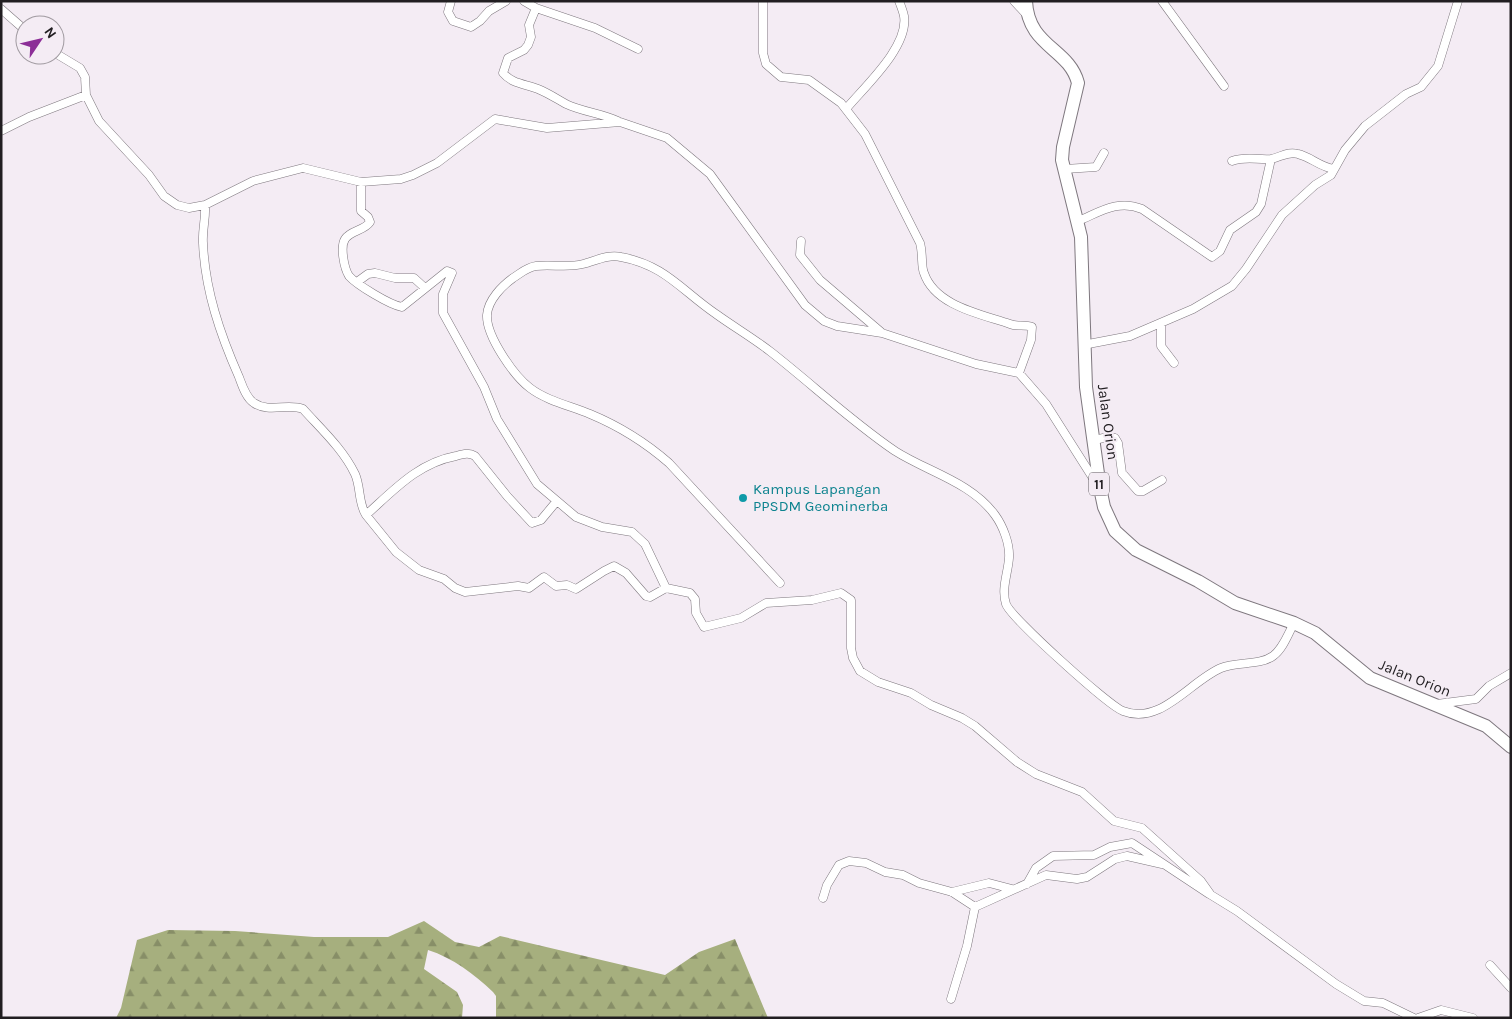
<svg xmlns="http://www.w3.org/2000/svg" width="1512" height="1019" viewBox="0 0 1512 1019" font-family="Karla,sans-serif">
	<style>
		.forest { fill: url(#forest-firs) }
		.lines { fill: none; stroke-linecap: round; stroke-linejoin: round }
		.minor-casing { stroke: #7e777e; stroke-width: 9 }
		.trunk-casing { stroke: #7e777e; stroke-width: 14 }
		.minor { stroke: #fff; stroke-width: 8 }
		.trunk { stroke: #fff; stroke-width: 12 }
		.culture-dot { fill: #0f9aa8; stroke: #f4ecf4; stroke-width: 2 }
		.labels { text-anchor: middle; stroke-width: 4; stroke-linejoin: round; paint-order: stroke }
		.shield { fill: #f4ecf4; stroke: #605c60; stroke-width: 1 }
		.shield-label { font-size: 14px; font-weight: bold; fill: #211e21 }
		.street-label { font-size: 15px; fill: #211e21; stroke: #f4ecf4 }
		.culture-label { font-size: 15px; fill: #0d838f; stroke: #f4ecf4; text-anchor: start }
	</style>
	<defs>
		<pattern id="forest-firs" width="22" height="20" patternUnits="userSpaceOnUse" patternTransform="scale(1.25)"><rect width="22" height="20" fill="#a6af7e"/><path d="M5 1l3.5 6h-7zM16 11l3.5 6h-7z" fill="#878e67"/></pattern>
	</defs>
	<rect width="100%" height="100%" fill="#f4ecf4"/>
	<path class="forest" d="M424,921l31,21 24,5 21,-11 165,39 34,-23 36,-13 33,79h-272v-22l-3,-4c-19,-18 -40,-34 -65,-42l-4,19 33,23 6,13 -1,13h-346l5,-10 16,-68 31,-10 67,1 79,6h74z"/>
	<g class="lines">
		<g class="minor-casing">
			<path id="minor" d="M451,1l-3,11 5,9 18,6 9,-6 9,-10 17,-10
				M524,1l12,7 59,20 43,21
				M763,1v52l3,11 15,13 28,3 32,23 24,31 55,109c3,10 1,24 4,30 11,33 57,41 86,51 7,3 15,0 22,3l-1,13 -12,33
				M1014,1l12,13
				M1162,1l62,85
				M536,8l-7,17 2,12 -3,8 -4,5 -16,8 -5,15c9,11 23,11 35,16 10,4 19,10 28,15 17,8 35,9 52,17
				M1,9l24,21
				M55,53l25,15 5,9 1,18 13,26 50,54 15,21 13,9 12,3 16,-3 48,-24 50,-13 58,14 40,-3 12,-4 24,-12 58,-44 52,9 73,-6 47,16 43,36 95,131 19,16 13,5 45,7 94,31 43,9 27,31 52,82
				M846,109c18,-22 63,-62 58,-93 -1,-5 -3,-10 -5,-15
				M1,131l28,-14 57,-22
				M1232,161c14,-5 25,-1 39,-2 10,-2 17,-8 27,-5 13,3 22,13 36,15
				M1065,169l31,-2 8,-14
				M361,182v29l7,6 2,5c-6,9 -19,8 -25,17 -5,8 -1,29 4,37 8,9 41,29 53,31l45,-36 5,2 -9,21v19l41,74 13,32 40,65 39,33 26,10 30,5 13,12 21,44
				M205,205c1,14 -3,25 -2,38 2,47 17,91 36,134 3,8 7,21 15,26 14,10 35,0 49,6 18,20 40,40 52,65 6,13 3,29 11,41l30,37 23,18 25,9 11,9 10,4 53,-6 11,2 15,-11 12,9 11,-1 9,4 28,-18 10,-5 12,7 20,23 4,1 16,-9 24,5 5,6 1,14 8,14 37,-9 25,-15 46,-3 29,-7 10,7v48l2,10 7,13 18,11 33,11 20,12 31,13 13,8 42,36 19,12 46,18 32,29 28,7 59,53 10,14 26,16 99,73 28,17 19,2 31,15
				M1078,221c22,-9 40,-22 64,-12l70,48 8,-6 10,-21 26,-18 5,-8 10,-45
				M801,241l-1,14 20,25 61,52
				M357,282l11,-8 7,-1 20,5h19l11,10
				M1161,323v23l13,17
				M1083,345l47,-9 63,-27 39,-23 14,-17 36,-54 33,-30 16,-10 14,-25 20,-24 41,-32 15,-7 17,-21 20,-65
				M1094,440l14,-3 7,1 3,5 4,30 16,18h5l19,-11
				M366,515c28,-25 52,-52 90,-59 7,-2 13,-4 19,0l32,40 25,27 9,-3 15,-18
				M780,583l-111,-120c-23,-20 -50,-37 -79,-49 -19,-8 -43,-13 -60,-26 -16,-12 -44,-52 -43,-73 1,-15 15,-29 26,-37 8,-5 14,-11 23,-12 15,-2 32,2 47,-2 12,-3 25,-10 38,-7 44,8 61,34 95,57 18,13 37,24 55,38 42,33 80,69 124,99 33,21 76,31 100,64 8,11 15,29 14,43 -1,15 -8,31 -3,46 4,13 103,102 117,107 38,15 67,-30 98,-43 16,-7 38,-2 52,-12 10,-7 15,-22 21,-33
				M1437,704l39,-5 13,-13 22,-13
				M1027,884l9,-16 17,-12 41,-1 16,-8 22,-4 77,51
				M952,892l37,-9 23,6
				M823,898l4,-13 12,-20 10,-4 17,2 19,9 18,3 16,8 33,9 23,15
				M1490,965l21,23
				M951,999l16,-53 8,-39 71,-32 31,4 10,-2 28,-18 12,-3 35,8
				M1418,1018l23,-8 32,8"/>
		</g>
		<g class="trunk-casing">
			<path id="trunk" d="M1026,1c2,46 43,47 52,82l-15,64 -1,13 19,77 5,150 14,101 4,19 11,24 21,19 62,31 37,22 59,20 21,10 55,45 116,48 25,21"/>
		</g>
		<use href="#minor" class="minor"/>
		<use href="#trunk" class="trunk"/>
	</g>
	<circle class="culture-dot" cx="743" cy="498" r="5"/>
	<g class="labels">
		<rect class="shield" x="1089" y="472.5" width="20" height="23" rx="4"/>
		<g class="shield-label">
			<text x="1099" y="489">11</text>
		</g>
		<g class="street-label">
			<text transform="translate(1108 422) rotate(82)" y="5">Jalan Orion</text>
			<text transform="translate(1415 678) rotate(22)" y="5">Jalan Orion</text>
		</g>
		<g class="culture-label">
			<text x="753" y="494">Kampus Lapangan<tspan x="753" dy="17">PPSDM Geominerba</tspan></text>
		</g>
	</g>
	<rect width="1512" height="1019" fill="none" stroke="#211e21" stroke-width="5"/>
	<g transform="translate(40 40) rotate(55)"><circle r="24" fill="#f4ecf4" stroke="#a09aa0"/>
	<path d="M0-4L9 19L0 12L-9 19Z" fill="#8c2e97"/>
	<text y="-8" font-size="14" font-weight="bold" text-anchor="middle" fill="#211e21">N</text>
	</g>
</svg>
